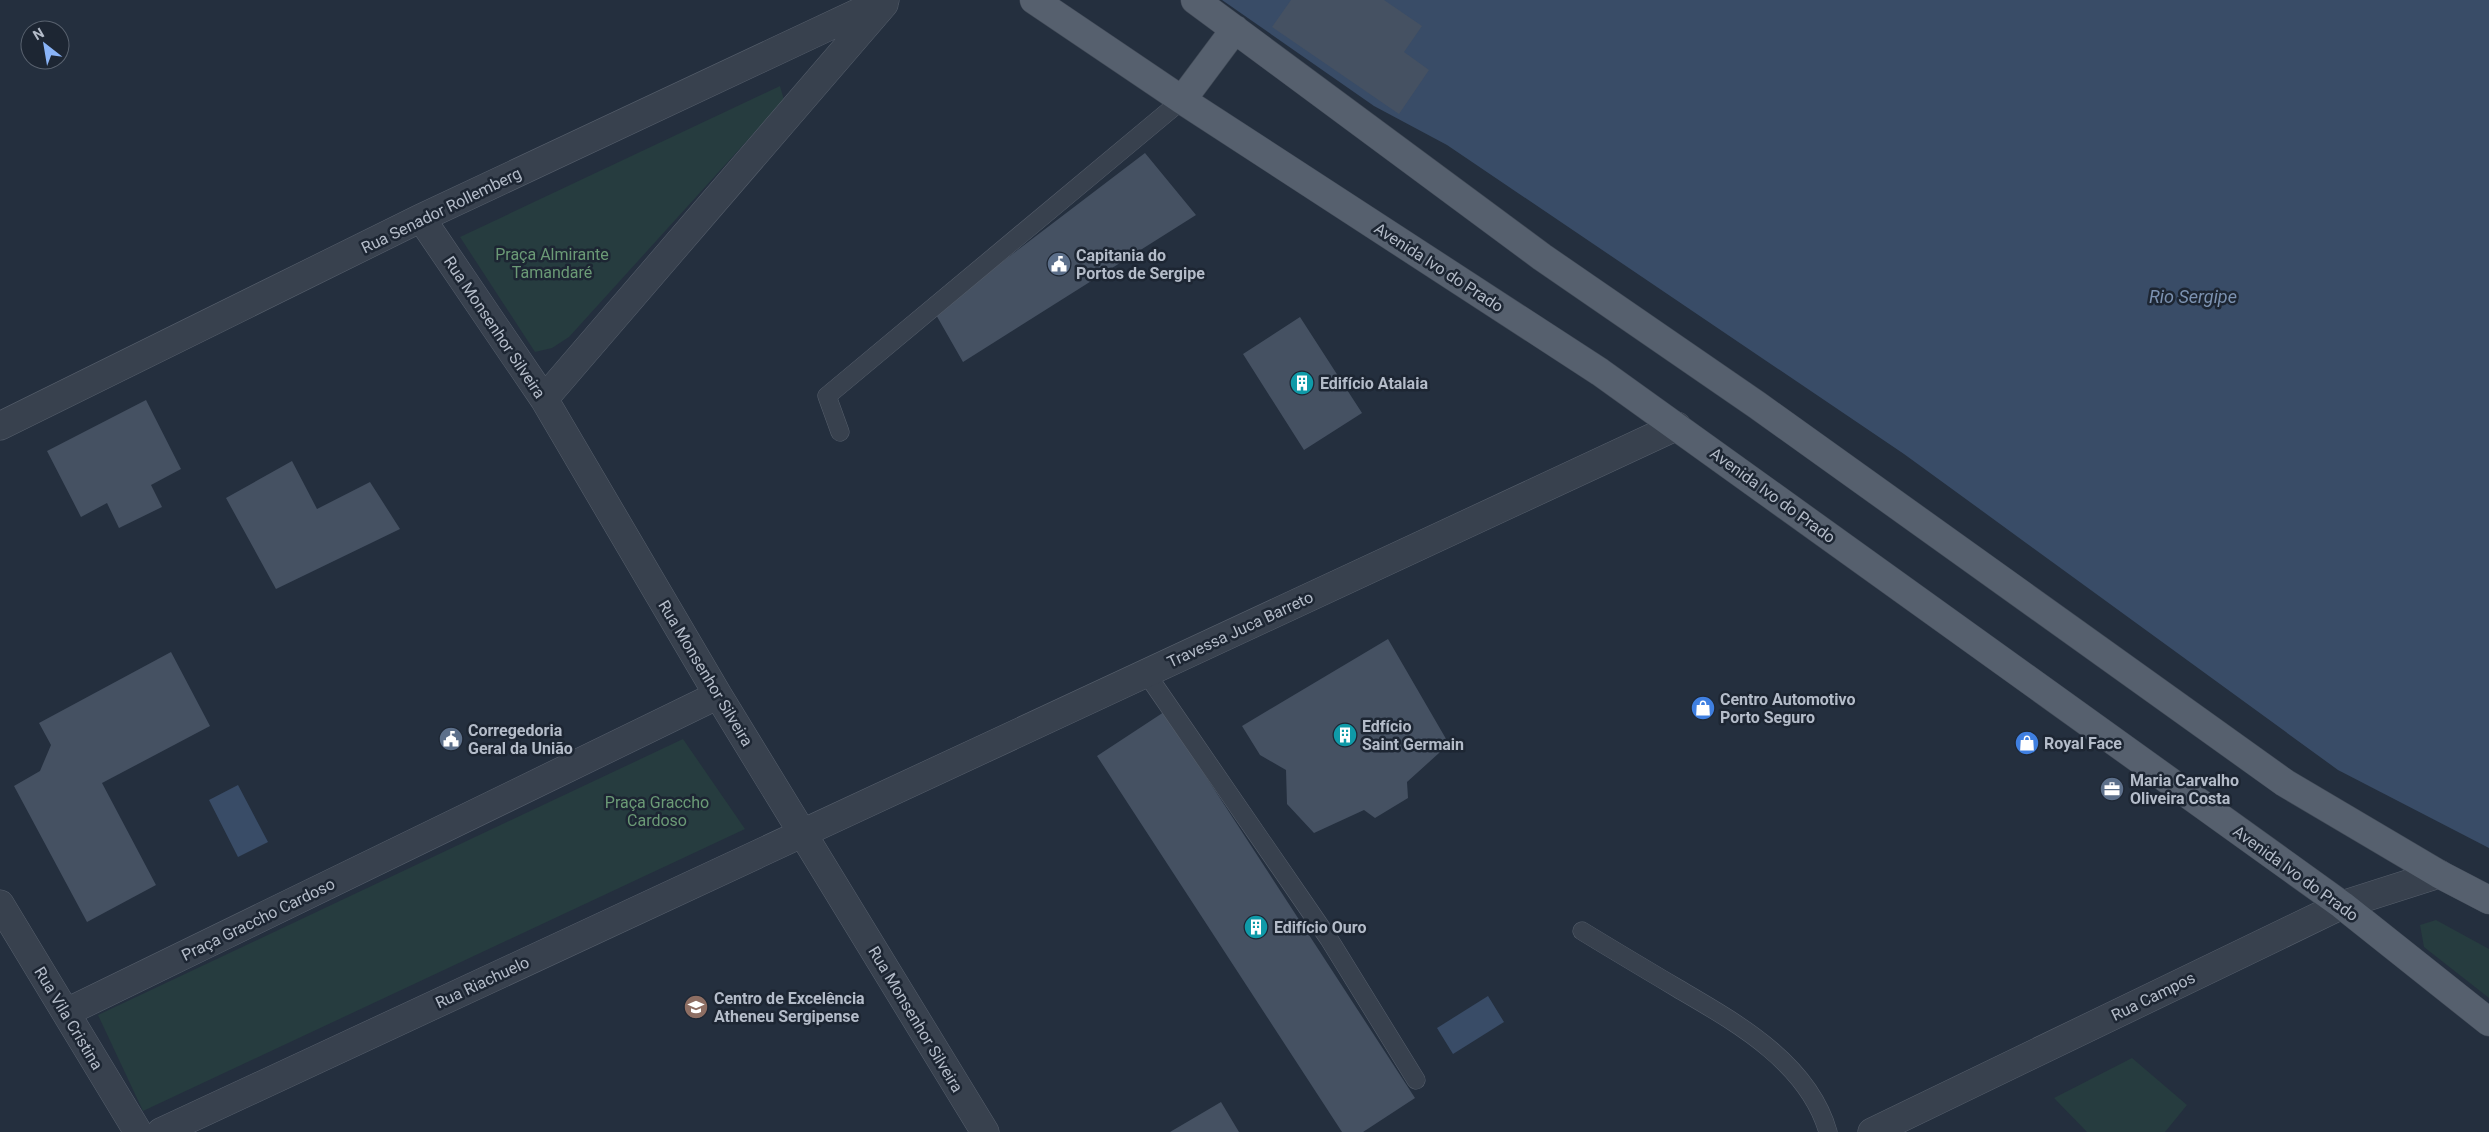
<svg xmlns="http://www.w3.org/2000/svg" width="2489" height="1132" viewBox="0 0 2489 1132" font-family="Roboto,sans-serif">
	<style>
		.green { fill: #263c3f }
		.water { fill: #394c67 }
		.building { fill: #455162 }
		.lines { fill: none; stroke-linecap: round; stroke-linejoin: round }
		.service-casing { stroke: #565f6c; stroke-width: 19 }
		.minor-casing { stroke: #565f6c; stroke-width: 29 }
		.primary-casing { stroke: #414a57; stroke-width: 29 }
		.service { stroke: #38414e; stroke-width: 18 }
		.minor { stroke: #38414e; stroke-width: 28 }
		.primary { stroke: #56606e; stroke-width: 28 }
		.labels { text-anchor: middle; stroke-width: 5; stroke-linejoin: round; paint-order: stroke }
		.street-label { font-size: 16px; fill: #b4bcc9; stroke: #1d2633 }
		.park-label { font-size: 16px; fill: #6b9a76; stroke: #1d2633 }
		.poi-label { font-size: 16px; font-weight: bold; fill: #b4bcc9; stroke: #1d2633; text-anchor: start }
		.water-label { font-size: 18px; font-style: italic; fill: #7c92b1; stroke: #1d2633 }
	</style>
	<rect width="100%" height="100%" fill="#242f3e"/>
	<path class="green" d="M780,86l4,14 -215,237 -17,11 -17,4 -75,-115z
		M683,739l62,90 -602,282 -45,-96z
		M2436,920l53,29v49l-65,-51 -4,-22z
		M2132,1058l55,47 -22,27h-78l-33,-34z"/>
	<path class="water" d="M1222,0h1267v848l-151,-78 -434,-316 -457,-309 -73,-39z
		M238,785l30,57 -30,15 -29,-57z
		M1488,996l16,26 -51,32 -16,-26z"/>
	<path class="building" d="M1291,0h93l38,26 -18,26 25,18 -30,44 -127,-87z
		M1145,153l51,62 -233,147 -28,-49z
		M1300,317l62,96 -58,37 -61,-96z
		M146,400l35,69 -30,16 11,22 -43,21 -12,-25 -26,14 -34,-66z
		M292,461l25,48 53,-27 30,47 -124,60 -50,-91z
		M1388,639l61,105 -42,38 1,16 -33,20 -11,-8 -50,23 -27,-29 -1,-34 -26,-15 -18,-29z
		M171,652l39,74 -108,57 54,102 -69,37 -73,-136 26,-15 11,-26 -12,-22z
		M1164,712l251,386 -52,34h-21l-245,-376z
		M1221,1102l18,30h-69z"/>
	<g class="lines">
		<g class="service-casing">
			<path id="service" d="M840,432l-13,-36 355,-296
				M1146,673l183,266 87,141
				M1582,931c31,19 63,38 95,57 58,34 131,74 151,144"/>
		</g>
		<g class="minor-casing">
			<path id="minor" d="M421,218l123,181 174,296 267,437
				M544,399l340,-395
				M0,426l421,-208 464,-218
				M0,904l138,228
				M67,1012l651,-317
				M161,1132l1516,-706
				M1872,1132l470,-227 97,-31"/>
		</g>
		<g class="primary-casing">
			<path id="primary" d="M1034,0l148,100 418,272 742,533 147,117
				M1195,0l347,257 215,148 528,378 154,91 50,26
				M1182,100l53,-71"/>
		</g>
		<use href="#service" class="service"/>
		<use href="#minor" class="minor"/>
		<use href="#primary" class="primary"/>
	</g>
	<defs>
		<g id="civic-disc" transform="scale(1.25)"><circle r="9.5" fill="#5c6f8a" stroke="#1d2633"/><path d="M-.6-6.5H3V-4.5H.6V-3L4-1V1h2V6H-6V1h2V-1L-.6-3ZM-1.2 2.5V6h2.4V2.5Z" fill="#fff"/></g>
		<g id="building-disc" transform="scale(1.25)"><circle r="9.5" fill="#0f9aa8" stroke="#1d2633"/><path d="M-4-6H4V6H1V3H-1V6H-4ZM-2.5-4.3h1.7v1.8h-1.7ZM.8-4.3h1.7v1.8H.8ZM-2.5-1h1.7V.8h-1.7ZM.8-1h1.7V.8H.8Z" fill="#fff"/></g>
		<g id="shop-disc" transform="scale(1.25)"><circle r="9.5" fill="#3f7fe0" stroke="#1d2633"/><path d="M-5-2.5h2.3a2.7 3.5 0 0 1 5.4 0H5L5.5 6h-11ZM-1.5-2.5h3a1.5 2.3 0 0 0-3 0Z" fill="#fff"/></g>
		<g id="office-disc" transform="scale(1.25)"><circle r="9.5" fill="#5c6f8a" stroke="#1d2633"/><path d="M-6-3h4V-5.5h4V-3h4V5H-6ZM-1-4.5V-3h2v-1.5ZM-6 0V1H6V0Z" fill="#fff"/></g>
		<g id="school-disc" transform="scale(1.25)"><circle r="9.5" fill="#8d6e63" stroke="#1d2633"/><path d="M0-5L7-2L0 1L-7-2ZM-4 1L0 2.5L4 1V4Q0 6-4 4Z" fill="#fff"/></g>
	</defs>
	<g fill-rule="evenodd">
		<use href="#civic-disc" x="1059" y="264"/>
		<use href="#building-disc" x="1302" y="383"/>
		<use href="#shop-disc" x="1703" y="708"/>
		<use href="#building-disc" x="1345" y="735"/>
		<use href="#civic-disc" x="451" y="739"/>
		<use href="#shop-disc" x="2027" y="743"/>
		<use href="#office-disc" x="2112" y="789"/>
		<use href="#building-disc" x="1256" y="927"/>
		<use href="#school-disc" x="696" y="1007"/>
	</g>
	<g class="labels">
		<g class="street-label">
			<text transform="translate(441 210) rotate(-26)" y="6">Rua Senador Rollemberg</text>
			<text transform="translate(1439 267) rotate(33)" y="6">Avenida Ivo do Prado</text>
			<text transform="translate(495 327) rotate(56)" y="6">Rua Monsenhor Silveira</text>
			<text transform="translate(1773 495) rotate(36)" y="6">Avenida Ivo do Prado</text>
			<text transform="translate(1240 629) rotate(-25)" y="6">Travessa Juca Barreto</text>
			<text transform="translate(706 673) rotate(59)" y="6">Rua Monsenhor Silveira</text>
			<text transform="translate(2296 873) rotate(36)" y="6">Avenida Ivo do Prado</text>
			<text transform="translate(258 919) rotate(-26)" y="6">Praça Graccho Cardoso</text>
			<text transform="translate(482 982) rotate(-25)" y="6">Rua Riachuelo</text>
			<text transform="translate(2153 996) rotate(-26)" y="6">Rua Campos</text>
			<text transform="translate(69 1018) rotate(59)" y="6">Rua Vila Cristina</text>
			<text transform="translate(916 1019) rotate(59)" y="6">Rua Monsenhor Silveira</text>
		</g>
		<g class="park-label">
			<text x="552" y="260">Praça Almirante<tspan x="552" dy="18">Tamandaré</tspan></text>
			<text x="657" y="808">Praça Graccho<tspan x="657" dy="18">Cardoso</tspan></text>
		</g>
		<g class="poi-label">
			<text x="1076" y="261">Capitania do<tspan x="1076" dy="18">Portos de Sergipe</tspan></text>
			<text x="1320" y="389">Edifício Atalaia</text>
			<text x="1720" y="705">Centro Automotivo<tspan x="1720" dy="18">Porto Seguro</tspan></text>
			<text x="1362" y="732">Edfício<tspan x="1362" dy="18">Saint Germain</tspan></text>
			<text x="468" y="736">Corregedoria<tspan x="468" dy="18">Geral da União</tspan></text>
			<text x="2044" y="749">Royal Face</text>
			<text x="2130" y="786">Maria Carvalho<tspan x="2130" dy="18">Oliveira Costa</tspan></text>
			<text x="1274" y="933">Edifício Ouro</text>
			<text x="714" y="1004">Centro de Excelência<tspan x="714" dy="18">Atheneu Sergipense</tspan></text>
		</g>
		<g class="water-label">
			<text x="2193" y="303">Rio Sergipe</text>
		</g>
	</g>
	<g transform="translate(45 45) rotate(329)"><circle r="24" fill="#1d2633" stroke="#59626f"/>
	<path d="M0-4L9 19L0 12L-9 19Z" fill="#8ab4f8"/>
	<text y="-8" font-size="14" font-weight="bold" text-anchor="middle" fill="#b4bcc9">N</text>
	</g>
</svg>
